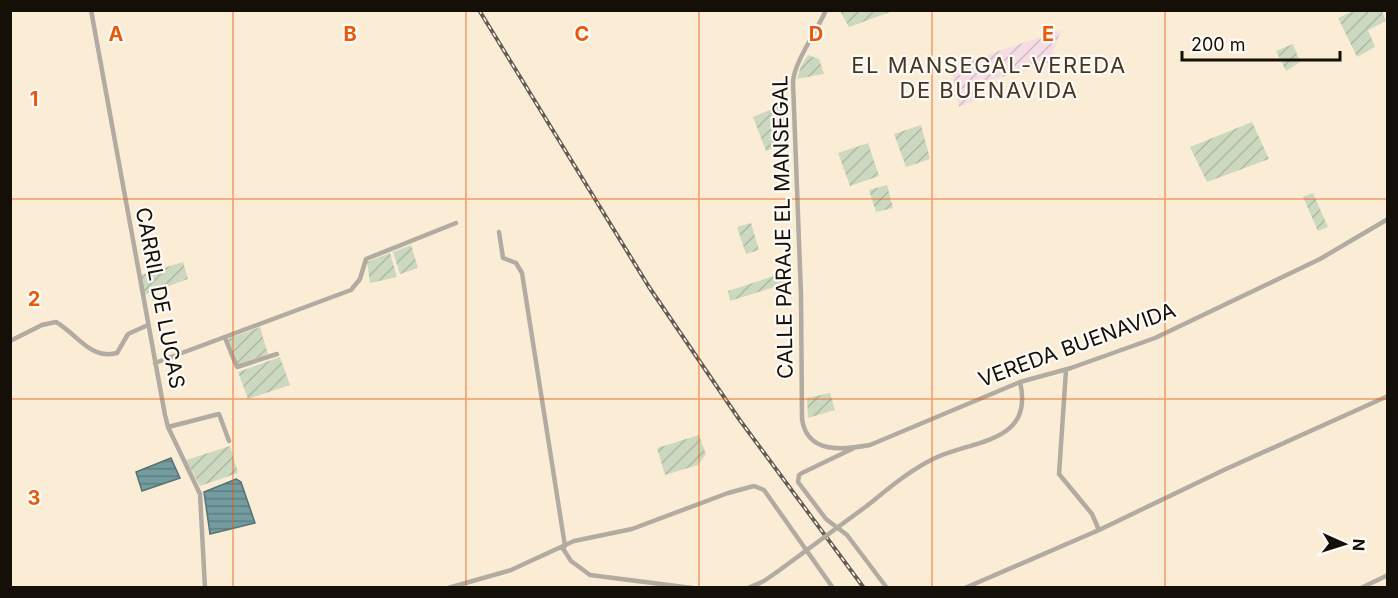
<svg xmlns="http://www.w3.org/2000/svg" width="1398" height="598" viewBox="0 0 1398 598" font-family="Inter,sans-serif">
	<style>
		.industrial { fill: url(#industrial-furrows) }
		.garden { fill: url(#garden-furrows) }
		.water { fill: url(#water-rules); stroke: #567272; stroke-width: 1.5 }
		.lines { fill: none; stroke-linecap: round; stroke-linejoin: round }
		.street { stroke: #b1aba1; stroke-width: 4.5 }
		.rail-casing { stroke: #645c4f; stroke-width: 4 }
		.rail { stroke: #fefbf7; stroke-width: 1.5; stroke-dasharray: 4.5; stroke-linecap: butt }
		.street-bridge { stroke: #b1aba1; stroke-width: 4.5 }
		.grid { fill: none; stroke: #e8590c; stroke-width: 1.5; stroke-opacity: 0.55 }
		.labels { text-anchor: middle; stroke-width: 4.5; stroke-linejoin: round; paint-order: stroke }
		.street-label { font-size: 21px; fill: #140f07; stroke: #fefbf7 }
		.neighbourhood-label { font-size: 22px; letter-spacing: 1.5px; fill: #433825; stroke: #fefbf7 }
		.grid-label { font-size: 20px; text-anchor: middle; font-weight: bold; fill: #e8590c; stroke: #fefbf7; stroke-width: 4.5; stroke-linejoin: round; paint-order: stroke }
	</style>
	<defs>
		<pattern id="industrial-furrows" width="10" height="10" patternUnits="userSpaceOnUse" patternTransform="scale(1.5)"><rect width="10" height="10" fill="#f6dde5"/><path d="M-1 1l2-2M0 10L10 0M9 11l2-2" fill="none" stroke="#d2bcc3"/></pattern>
		<pattern id="garden-furrows" width="10" height="10" patternUnits="userSpaceOnUse" patternTransform="scale(1.5)"><rect width="10" height="10" fill="#ccd8bf"/><path d="M-1 1l2-2M0 10L10 0M9 11l2-2" fill="none" stroke="#aeb8a3"/></pattern>
		<pattern id="water-rules" width="6" height="5" patternUnits="userSpaceOnUse" patternTransform="scale(1.5)"><rect width="6" height="5" fill="#739ca0"/><path d="M0 2.5h6" fill="none" stroke="#5d7e80"/></pattern>
	</defs>
	<rect width="100%" height="100%" fill="#fbedd5"/>
	<path class="industrial" d="M1061,30l-11,32 -77,24 4,14 -18,7 -8,-40z"/>
	<path class="garden" d="M840,11h53l-44,16z
		M1353,11h29l4,10 -18,9 7,17 -18,10 -19,-39z
		M1293,44l7,18 -14,9 -10,-20z
		M808,55l11,4 5,15 -27,5 4,-13z
		M788,102l1,40 -23,9 -13,-34z
		M1252,122l17,37 -62,23 -17,-35z
		M921,125l9,34 -24,8 -12,-33z
		M868,143l11,33 -29,10 -12,-33z
		M887,185l6,23 -17,4 -7,-22z
		M1313,193l15,34 -10,4 -15,-34z
		M751,223l8,27 -13,4 -9,-27z
		M411,245l7,23 -18,6 -7,-22z
		M390,253l7,24 -27,6 -3,-21z
		M183,262l5,17 -44,16 -4,-20z
		M786,272l1,11 -57,18 -2,-10z
		M260,327l8,27 -31,11 -10,-26z
		M280,357l10,28 -42,14 -10,-27z
		M830,393l5,17 -27,8 -1,-20z
		M699,435l7,19 -8,11 -33,10 -8,-27z
		M230,446l8,27 -38,13 -14,-26z"/>
	<path class="water" d="M171,458l9,20 -38,13 -6,-19z
		M236,479l5,3 14,41 -45,11 -6,-42z"/>
	<g class="lines">
		<path class="street" d="M91,10l74,405 3,12 32,67 5,94
			M826,10c-9,21 -32,52 -33,72l8,213 1,124c5,35 40,31 68,26l150,-63 51,-14 84,-30 165,-79 68,-40
			M499,232l4,26 13,5 6,10 43,273
			M225,338l12,29 40,-13
			M10,341l32,-16 14,-3c21,12 34,38 61,31l11,-19 20,-9
			M155,363l196,-73 9,-11 6,-20 90,-36
			M1066,370l-7,104 33,40 7,16 127,-61 162,-73
			M168,427l51,-13 10,27
			M854,448l-52,25 -3,2 -1,7 28,37 21,16 40,53
			M868,505c21,-17 41,-34 65,-46 38,-19 102,-15 87,-77
			M562,547l9,14 19,14 102,13
			M448,588l63,-18 63,-29 58,-12 96,-36 26,-7 10,4 69,98
			M748,588l16,-7 13,-9
			M965,588l134,-58
			M1361,588l27,-13"/>
		<g class="rail-casing">
			<path id="rail" d="M479,10l170,277 90,132 125,169"/>
		</g>
		<use href="#rail" class="rail"/>
		<path class="street-bridge" d="M777,572l91,-67"/>
	</g>
	<path class="grid" d="M233,10v578M466,10v578M699,10v578M932,10v578M1165,10v578M10,199h1378M10,399h1378"/>
	<g class="labels">
		<g class="street-label">
			<text transform="translate(783 227) rotate(-91)" y="7">CALLE PARAJE EL MANSEGAL</text>
			<text transform="translate(160 298) rotate(79)" y="7">CARRIL DE LUCAS</text>
			<text transform="translate(1077 345) rotate(-20)" y="7">VEREDA BUENAVIDA</text>
		</g>
		<g class="neighbourhood-label">
			<text x="989" y="73">EL MANSEGAL-VEREDA<tspan x="989" dy="25">DE BUENAVIDA</tspan></text>
		</g>
	</g>
	<g class="grid-label">
		<text x="116" y="41">A</text>
		<text x="350" y="41">B</text>
		<text x="582" y="41">C</text>
		<text x="816" y="41">D</text>
		<text x="1048" y="41">E</text>
		<text x="34" y="106">1</text>
		<text x="34" y="306">2</text>
		<text x="34" y="505">3</text>
	</g>
	<rect width="1398" height="598" fill="none" stroke="#140f07" stroke-width="24"/>
	<g transform="translate(1344 544) rotate(93)" stroke="#fefbf7" stroke-width="4.5" paint-order="stroke">
	<path d="M0-4.5L10 22L0 15L-10 22Z" fill="#140f07"/>
	<text y="-9" font-size="16" font-weight="bold" text-anchor="middle" fill="#140f07">N</text>
	</g>
	<path d="M1182 51v9h158v-9" fill="none" stroke="#140f07" stroke-width="3"/>
	<text x="1191" y="51" font-size="18" fill="#140f07" stroke="#fefbf7" stroke-width="4.5" paint-order="stroke">200 m</text>
</svg>
